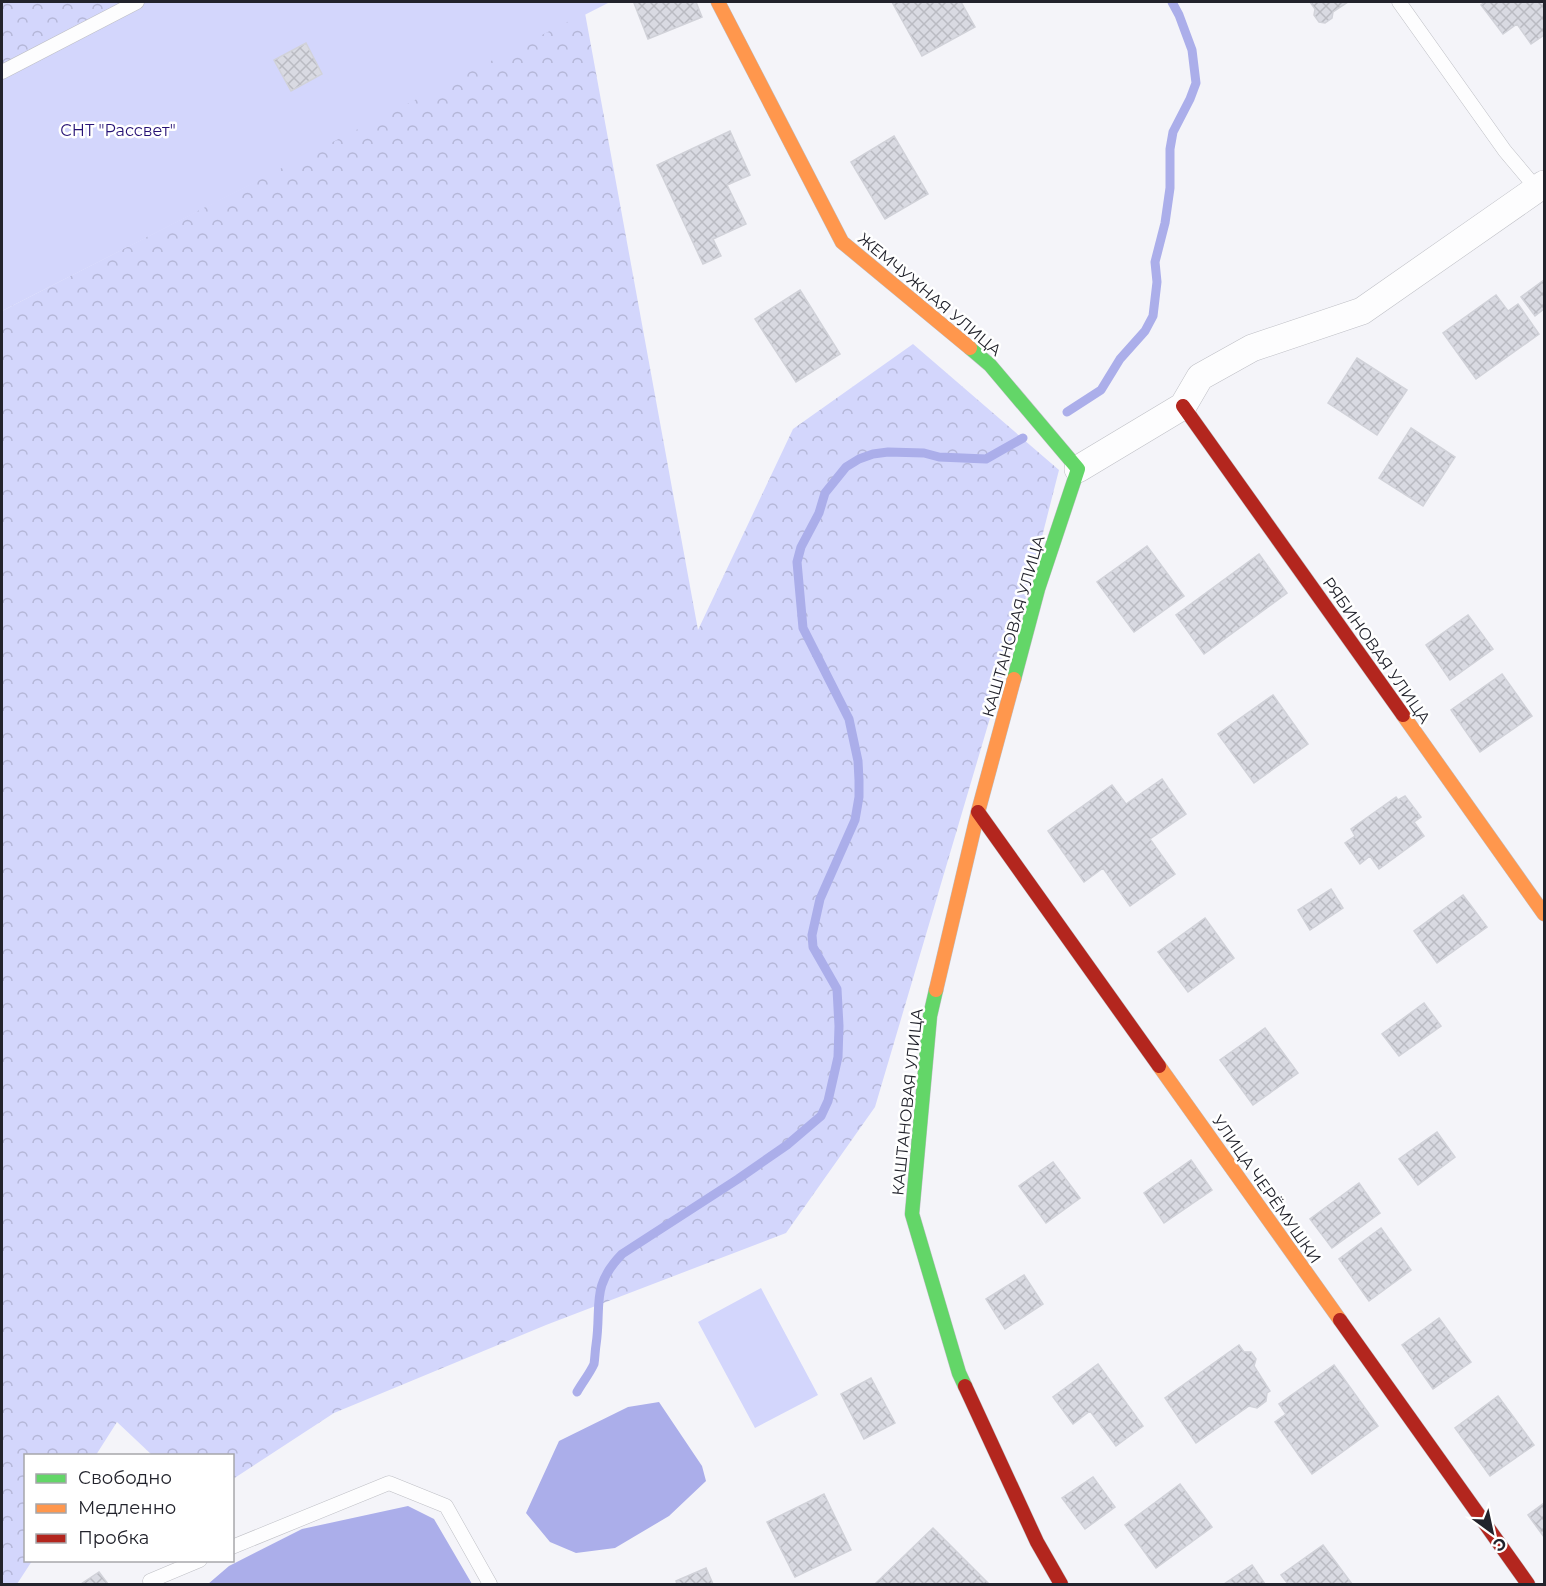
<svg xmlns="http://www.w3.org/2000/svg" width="1546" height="1586" viewBox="0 0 1546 1586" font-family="Montserrat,sans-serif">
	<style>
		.green { fill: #d3d6fc }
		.forest { fill: url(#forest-crowns) }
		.water { fill: #abaeea }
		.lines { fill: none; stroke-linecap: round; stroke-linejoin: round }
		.stream { stroke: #abaeea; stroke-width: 9 }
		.building { fill: url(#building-cross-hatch); stroke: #d1d2d9; stroke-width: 1.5 }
		.lane-casing { stroke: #bebfc5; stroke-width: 15 }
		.street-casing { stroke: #bebfc5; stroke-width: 28 }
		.fast-casing { stroke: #bebfc5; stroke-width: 15 }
		.slow-casing { stroke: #bebfc5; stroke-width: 15 }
		.jam-casing { stroke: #bebfc5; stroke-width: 15 }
		.lane { stroke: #fdfdfe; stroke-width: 14 }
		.street { stroke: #fdfdfe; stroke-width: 27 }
		.fast { stroke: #63d668; stroke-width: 14 }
		.slow { stroke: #ff974d; stroke-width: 14 }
		.jam { stroke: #b3261e; stroke-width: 14 }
		.labels { text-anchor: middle; stroke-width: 5; stroke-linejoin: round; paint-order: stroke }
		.park-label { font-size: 16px; fill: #261275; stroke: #fff }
		.street-label { font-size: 16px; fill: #22232c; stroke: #fff }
	</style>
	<defs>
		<pattern id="forest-crowns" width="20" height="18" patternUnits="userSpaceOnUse" patternTransform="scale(1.5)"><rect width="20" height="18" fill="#d3d6fc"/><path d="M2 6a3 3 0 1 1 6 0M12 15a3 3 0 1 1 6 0" fill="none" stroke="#b5b7d8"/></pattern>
		<pattern id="building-cross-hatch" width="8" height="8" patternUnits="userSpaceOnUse" patternTransform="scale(1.5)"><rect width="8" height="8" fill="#d9dae2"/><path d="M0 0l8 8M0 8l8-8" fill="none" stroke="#babbc2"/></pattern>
	</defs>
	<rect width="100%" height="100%" fill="#f4f4f9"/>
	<path class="green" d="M136,2h474l-608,309v-245z
		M761,1288l57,107 -63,33 -57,-106z"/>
	<path class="forest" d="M2,2h134l-134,64z
		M585,13l113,617 95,-201 120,-85 146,126 -27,106 -157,531 -89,126 -240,92 -212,88 -101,66 -1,-23 -80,-1 -35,-33 -21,33 -70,1v104l6,1 -15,23h-15v-1273z"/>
	<path class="water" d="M659,1402l43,64 4,15 -37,35 -54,32 -39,5 -26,-11 -24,-29 33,-72 69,-34z
		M408,1506l26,13 38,65h-264l21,-18 73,-37z"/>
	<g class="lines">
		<path class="stream" d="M1067,412l34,-22 19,-31 25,-28 8,-15 4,-34 -2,-20 10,-39 5,-35v-39l3,-17 17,-33 6,-16 -4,-33 -13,-35 -7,-13
			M577,1392c5,-9 13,-19 17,-28 1,-6 1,-13 2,-19 6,-40 -6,-58 26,-91l116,-75 49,-34 34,-29 7,-15 10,-44 1,-31 -2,-37 -24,-42 -1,-12 8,-36 35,-79 4,-23v-17l-1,-19 -9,-42 -46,-91 -6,-66 4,-15 18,-34 6,-20 21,-26 13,-8 14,-5 15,-2 36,1 15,4 47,2 37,-21"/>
	</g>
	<path class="building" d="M638,2h58l6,15 -54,22 -14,-36z
		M892,2h69l14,25 -53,29z
		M1310,2h38l-15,10 -1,6 -7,5 -6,-1 -5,-7 1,-6z
		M1485,2h59v33l-13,9 -14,-20 -14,10 -22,-29z
		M306,43l16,31 -31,17 -17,-31z
		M730,131l20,44 -23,10 19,39 -33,15 8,17 -18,8 -46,-99z
		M894,136l34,58 -43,25 -34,-57z
		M1544,280v29l-9,7 -14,-19z
		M800,290l40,64 -44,28 -41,-63z
		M1496,295l12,16 10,-7 21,30 -63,45 -33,-46z
		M1357,358l50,32 -30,45 -49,-32z
		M1411,428l44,29 -32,49 -44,-28z
		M1147,546l37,50 -50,36 -37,-50z
		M1259,554l28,39 -83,61 -28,-39z
		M1468,615l25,34 -43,31 -24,-35z
		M1502,674l30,42 -52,36 -29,-42z
		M1273,695l35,49 -54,39 -36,-49z
		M1162,779l24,35 -36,25 25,35 -45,32 -27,-38 -19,14 -36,-51 64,-46 14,19z
		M1405,796l16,21 -7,5 10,14 -45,33 -9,-13 -10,8 -15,-21 10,-7 -4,-7 45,-32 2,3z
		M1331,889l12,19 -33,22 -12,-20z
		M1463,895l24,32 -50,36 -23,-32z
		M1205,918l29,40 -46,34 -30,-40z
		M1424,1003l17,23 -42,30 -17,-22z
		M1265,1028l33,45 -45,32 -33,-45z
		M1437,1132l18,25 -37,28 -19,-26z
		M1191,1160l21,30 -48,33 -20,-30z
		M1053,1162l27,36 -34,25 -27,-37z
		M1359,1183l21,30 -48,35 -22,-29z
		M1381,1228l30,42 -42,31 -30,-42z
		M1024,1275l19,29 -38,25 -19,-30z
		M1439,1318l32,44 -38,27 -31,-44z
		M1239,1345l5,7h7l5,7 -2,7 16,25 -3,2 -1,8 -9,7 -8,-2 -53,37 -31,-45z
		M1098,1364l45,62 -27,20 -26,-35 -17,13 -20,-27z
		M1334,1365l44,61 -66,48 -37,-52 11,-8 -7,-10z
		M871,1378l24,45 -31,16 -23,-45z
		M1498,1396l36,49 -44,31 -35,-48z
		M1093,1477l22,30 -30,22 -23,-31z
		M1180,1484l32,43 -56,41 -31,-43z
		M824,1494l27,56 -56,27 -28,-55z
		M1544,1503v34l-16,-22z
		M933,1528l56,56h-114z
		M1323,1545l29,39h-64l-7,-9z
		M1252,1565l13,19h-41z
		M706,1568l7,16h-36l-1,-3z
		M99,1572l9,12h-27z"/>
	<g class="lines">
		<g class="lane-casing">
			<path id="lane" d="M1399,2l106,149 32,38
				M2,72l135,-70
				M232,1547l157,-64 57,23 44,78
				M150,1581l50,-21"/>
		</g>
		<g class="street-casing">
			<path id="street" d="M1078,469l105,-63 17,-29 52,-29 110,-37 182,-127"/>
		</g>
		<g class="fast-casing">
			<path id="fast" d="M970,348l20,17 88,104 -40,120 -24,90
				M936,990l-6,26 -18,198 47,159 6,13"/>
		</g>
		<g class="slow-casing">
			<path id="slow" d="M718,2l124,240 128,106
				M1403,715l141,199
				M936,990l42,-178 36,-133
				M1159,1066l181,254"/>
		</g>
		<g class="jam-casing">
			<path id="jam" d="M1183,406l220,309
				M978,812l181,254
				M1340,1320l188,264
				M965,1386l72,156 24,42"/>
		</g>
		<use href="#lane" class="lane"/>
		<use href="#street" class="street"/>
		<use href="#fast" class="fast"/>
		<use href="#slow" class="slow"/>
		<use href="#jam" class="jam"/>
	</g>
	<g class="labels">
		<g class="park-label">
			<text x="118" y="136">СНТ "Рассвет"</text>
		</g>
		<g class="street-label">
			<text transform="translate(930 294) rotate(40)" y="6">ЖЕМЧУЖНАЯ УЛИЦА</text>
			<text transform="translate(1013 626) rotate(-74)" y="6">КАШТАНОВАЯ УЛИЦА</text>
			<text transform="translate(1377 650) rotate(55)" y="6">РЯБИНОВАЯ УЛИЦА</text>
			<text transform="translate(907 1102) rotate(-84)" y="6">КАШТАНОВАЯ УЛИЦА</text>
			<text transform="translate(1267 1189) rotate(55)" y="6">УЛИЦА ЧЕРЁМУШКИ</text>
		</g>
	</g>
	<rect width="1546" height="1586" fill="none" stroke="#22232c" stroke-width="6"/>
	<rect x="24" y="1454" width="210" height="108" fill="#ffffff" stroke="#a7a7ab" stroke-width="1.5"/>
	<rect x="36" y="1474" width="30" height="9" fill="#63d668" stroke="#a7a7ab" stroke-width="1.5"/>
	<text x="78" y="1484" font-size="18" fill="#22232c">Свободно</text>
	<rect x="36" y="1504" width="30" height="9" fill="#ff974d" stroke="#a7a7ab" stroke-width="1.5"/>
	<text x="78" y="1514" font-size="18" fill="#22232c">Медленно</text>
	<rect x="36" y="1534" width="30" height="9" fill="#b3261e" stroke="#a7a7ab" stroke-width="1.5"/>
	<text x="78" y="1544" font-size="18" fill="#22232c">Пробка</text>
	<g transform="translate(1492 1532) rotate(147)" stroke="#ffffff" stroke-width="4.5" paint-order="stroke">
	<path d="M0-4.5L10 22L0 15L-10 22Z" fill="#22232c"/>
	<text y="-9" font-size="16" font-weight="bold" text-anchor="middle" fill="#22232c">С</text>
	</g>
</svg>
